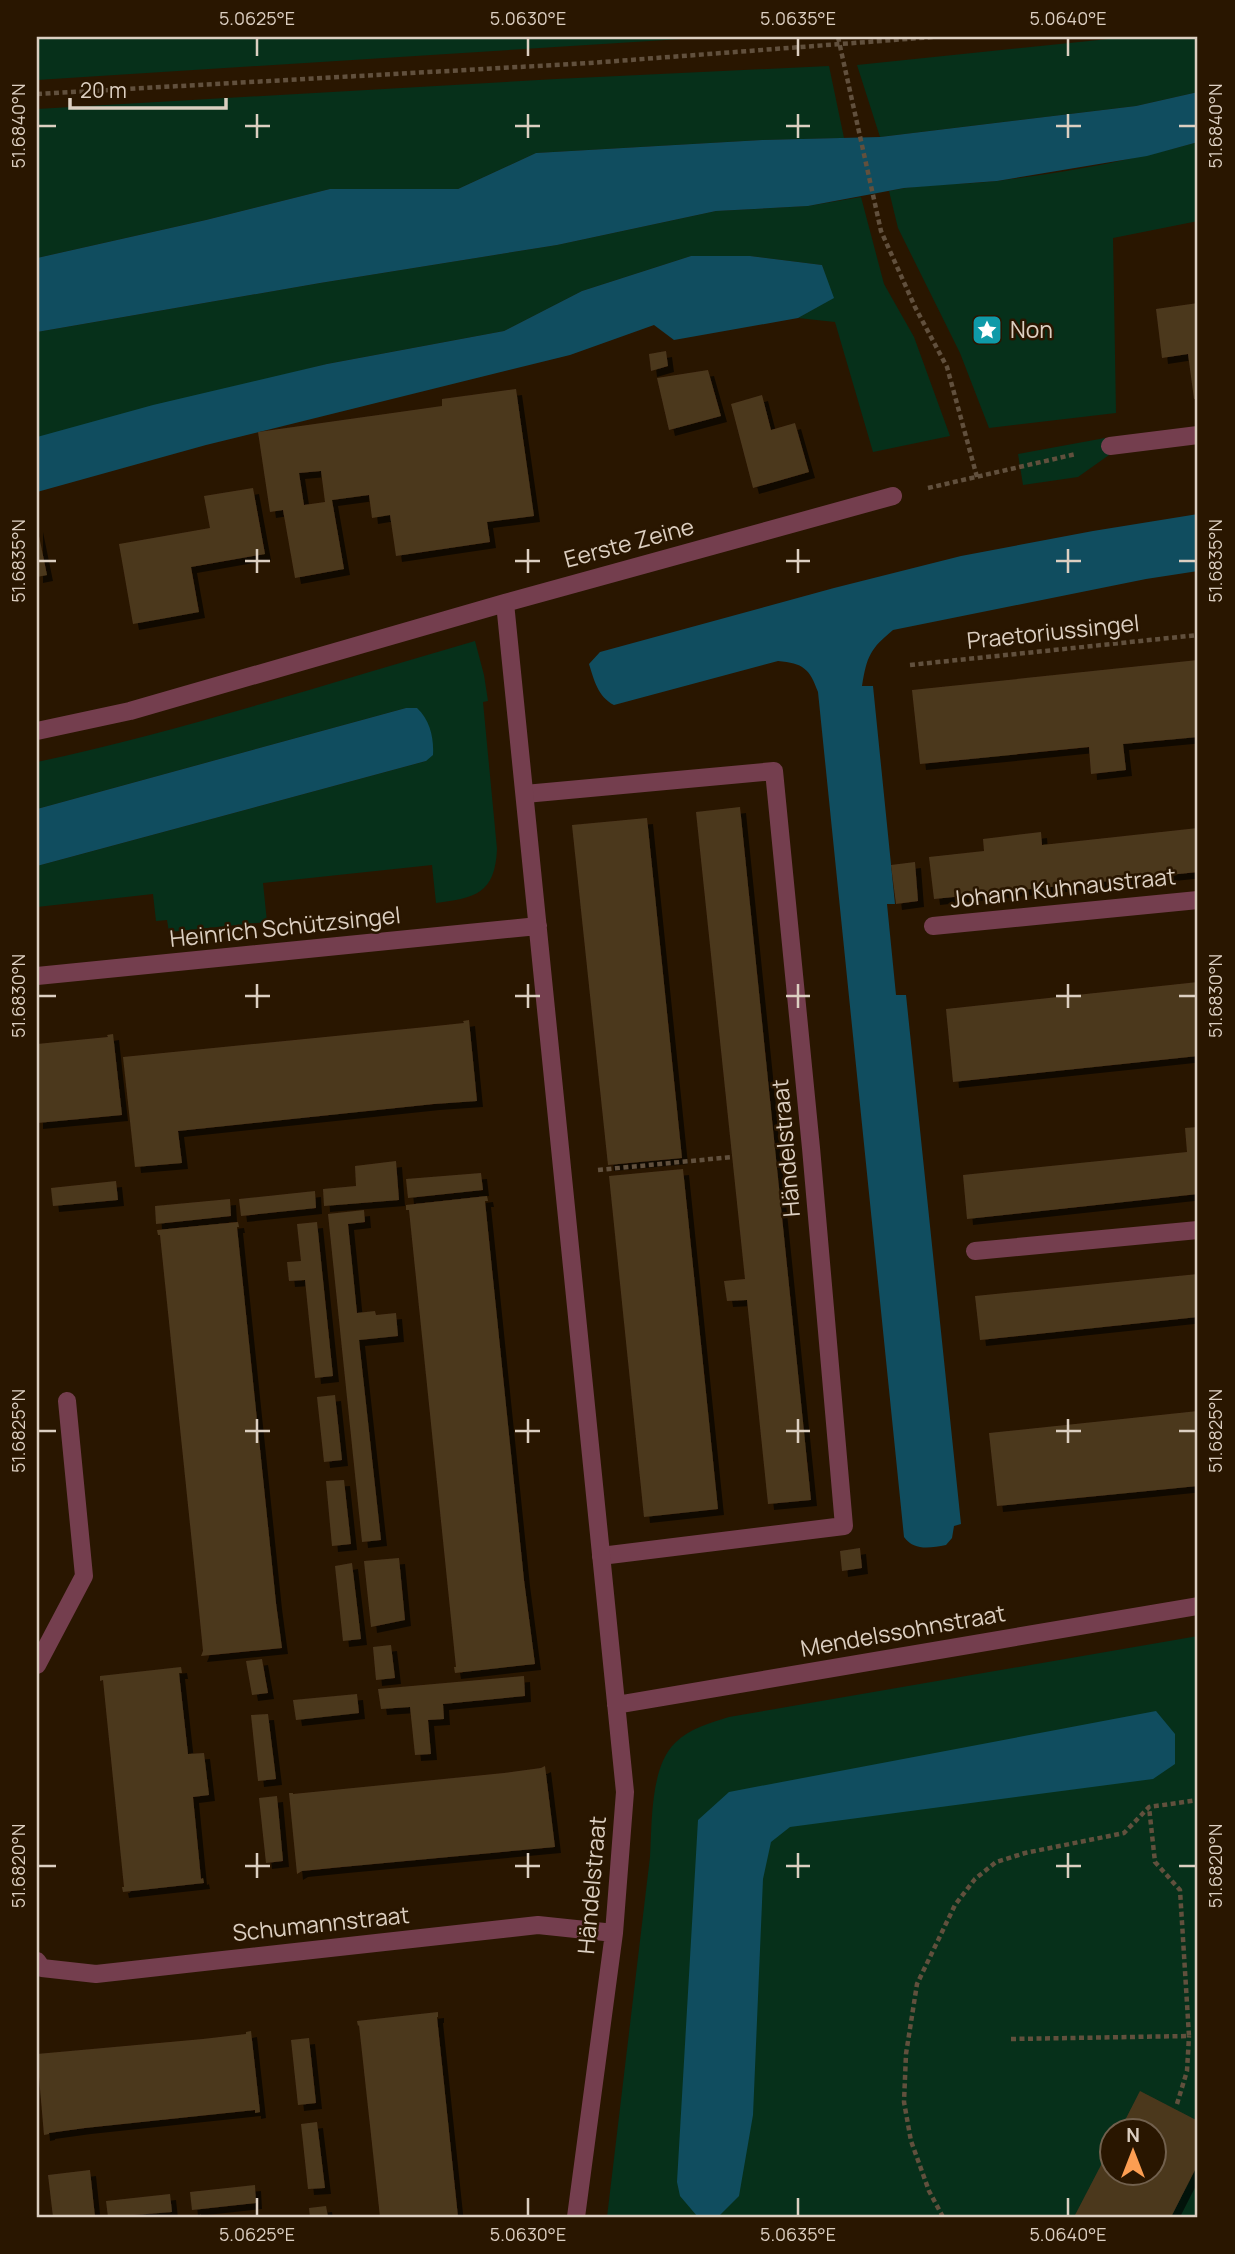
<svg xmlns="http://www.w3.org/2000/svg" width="1235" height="2254" viewBox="0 0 1235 2254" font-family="Manrope,sans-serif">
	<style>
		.green { fill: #06301a; fill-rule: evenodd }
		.water { fill: #104d5f }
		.building { fill: #4c371e; fill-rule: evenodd; filter: url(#shadow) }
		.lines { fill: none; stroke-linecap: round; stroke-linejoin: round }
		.path { stroke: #61503d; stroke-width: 4.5; stroke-dasharray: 5 3.5; stroke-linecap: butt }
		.service { stroke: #743e4e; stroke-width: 18 }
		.minor { stroke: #743e4e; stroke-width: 18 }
		.ticks { fill: none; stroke: #dccfc1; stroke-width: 2.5 }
		.labels { text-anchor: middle; stroke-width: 5; stroke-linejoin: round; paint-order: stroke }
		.poi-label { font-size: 23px; fill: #dccfc1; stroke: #291600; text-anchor: start }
		.street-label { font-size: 23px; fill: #dccfc1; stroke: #291600 }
		.neatline { fill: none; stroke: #dccfc1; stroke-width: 2.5 }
		.ticks-label { font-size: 18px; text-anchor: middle; fill: #dccfc1 }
	</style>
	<defs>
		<filter id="shadow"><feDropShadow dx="6" dy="6" stdDeviation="0" flood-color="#0009"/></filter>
	</defs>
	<rect width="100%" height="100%" fill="#291600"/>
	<path class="green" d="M37,37h676l-676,43z
		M1128,37h70v55l-62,14 -256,31 -23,-72z
		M829,66l15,72 -82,2 -226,13 -78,36h-128l-124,31 -169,38v-149l519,-30z
		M1198,142v79l-85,17 3,175 -127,15 -29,-75 -62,-125 -9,-37c35,-8 72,-6 108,-10 67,-8 136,-21 201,-39z
		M861,197l23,87 30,53 36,99 -77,16 -38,-130 -37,-4 35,-20 -11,-33 -72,-9h-59l-109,35 -78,40 -177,33 -290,74v-106l283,-49 237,-38 159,-34 92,-5z
		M1105,438l4,17 -31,22 -55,8 -5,-31z
		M475,641l9,34 4,26 -5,1 14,147c-2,45 -22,49 -61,54l-4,-38 -169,18 4,39 -98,10 -2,-12 -11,1 -3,-27 -116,13v-41l389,-105 -20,-53 -369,101v-47c148,-32 292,-79 438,-121z
		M1198,1636v581h-591l43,-360c2,-33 0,-90 25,-114 15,-15 35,-20 54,-26zM1112,2132h42v42h-42z"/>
	<path class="water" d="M1198,92v50l-51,14 -150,25 -93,7 -96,18 -92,5 -159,34 -237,38 -283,49v-74l169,-38 124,-31h128l78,-36 226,-13 118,-3 256,-31z
		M691,256h59l72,9 12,33 -36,20 -124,22 -20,-15 -84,30 -364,90 -169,47v-55l116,-32 174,-41 177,-33 78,-40z
		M1198,514v57l-52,8 -253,51c-23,19 -26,26 -31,56h11l22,218h-8l9,91h10l55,529 -7,2 -2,12 -6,7c-16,3 -32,6 -42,-8l-86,-845c-8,-23 -15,-29 -40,-31l-164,44c-16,-8 -20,-25 -25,-41l11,-12 234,-64 127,-32 132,-25z
		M406,708h11c13,12 17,30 16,47l-7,6 -389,105v-57z
		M1156,1711l19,23v30l-22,15 -363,48 -19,15 -8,37 -10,236 -14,81 -21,21 -21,-1 -17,-20 -3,-14 21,-362 31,-28z"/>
	<path class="building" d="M1198,303v96h-4l-6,-45 -26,4 -6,-49z
		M666,351l2,15 -17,5 -2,-17z
		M708,370l13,46 -52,14 -12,-52z
		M516,389l18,127 -47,6 3,20 -94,14 -6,-41 -18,3 -3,-23 -37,5 12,69 -49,9 -12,-68 -13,2 -12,-80 184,-26v-7zM321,471l4,31 -21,3 -5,-32z
		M762,395l9,35 24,-7 14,49 -56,16 -22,-84z
		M253,488l12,66 -74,13 8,45 -66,12 -14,-80 91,-16 -6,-32z
		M37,526l10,49 -10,2z
		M1198,660v77l-75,7 3,26 -35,4 -2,-27 -169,17 -8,-74z
		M740,807l71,693 -43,4 -21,-204 -20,1 -3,-20 21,-2 -49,-467z
		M647,818l35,340 -74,7 -36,-340z
		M1198,828v44l-264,27 -5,-42 55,-6 -1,-12 58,-7 1,13z
		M915,862l3,39 -22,3 -5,-39z
		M1198,982v74l-245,26 -7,-73z
		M469,1020l8,81 -43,3 -256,27 4,32 -47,4 -12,-110 303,-30 38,-4 -1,-2z
		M113,1034l9,81 -85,8v-79l71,-7 -1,-2z
		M1198,1127v67l-231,25 -4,-44 224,-23 -2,-24z
		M396,1161l3,39 -75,6 -1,-17 33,-3 -1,-20z
		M683,1169l35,340 -74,8 -35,-341z
		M481,1173l2,17 -75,8 -2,-19z
		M116,1181l2,19 -65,6 -2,-18z
		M315,1191l1,17 -75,8 -2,-17z
		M487,1196l1,5h-3l39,379 11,84 -80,9 -1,-6h2l-30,-292 -17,-165h-3v-5z
		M230,1199l1,17 -75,8 -1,-18z
		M364,1210l1,12 -17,2 9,89 18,-2 1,4 20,-2 2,23 -39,4 22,200 -19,2 -34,-328z
		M238,1222l1,5h-2l39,376 6,45 -81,8 2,-5 -4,-40 -39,-376h-2l-1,-5z
		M317,1222l16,154 -18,2 -10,-98 -16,1 -2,-19 14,-1 -4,-37z
		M1198,1274v43l-218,23 -5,-44z
		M335,1395l7,65 -18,2 -7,-65z
		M1198,1411v75l-201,20 -8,-73z
		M344,1480l7,64 -19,2 -6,-65z
		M860,1548l2,20 -20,3 -2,-20z
		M399,1558l6,62 -34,7 -7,-66z
		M352,1563l9,76 -18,2 -8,-75z
		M391,1645l4,33 -19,2 -3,-33z
		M262,1659l6,34 -16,2 -6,-34z
		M181,1667l1,6h-3l9,81 16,-1 5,42 -16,2 8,82 2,-1 1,5 -81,9 -1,-5h2l-21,-207 -3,1v-5z
		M524,1676l1,20 -82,8 1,15 -16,1 3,34 -16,1 -5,-48 -29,2 -3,-20z
		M357,1694l2,19 -63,7 -3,-20z
		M268,1714l8,65 -18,2 -7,-66z
		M545,1766l10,81 -213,20 -40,4 -5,3 -8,-81h4v1l211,-21 37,-5z
		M277,1796l6,65 -17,2 -7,-65z
		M438,2012v5h-1l21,200h-78l-21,-192 -1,1 -1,-5z
		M251,2031l9,81 -5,1v-3l-170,18 -36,5v1l-5,1 -7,-81 166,-15 43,-5v-2z
		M309,2038l7,65 -18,2 -7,-65z
		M1140,2091l58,30v43l-27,53h-97l38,-73v30h42v-42h-35z
		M317,2122l8,66 -17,1 -7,-65z
		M90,2170l5,47h-42l-5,-42z
		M255,2185l1,18 -64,7 -2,-18z
		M170,2194l2,18 -64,5 -2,-16z
		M326,2206l2,11h-18l-1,-9z"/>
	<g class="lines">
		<path class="path" d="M838,37l43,194 34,76 32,60 30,110
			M37,94l553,-31 343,-26
			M928,488l148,-34
			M910,665l288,-30
			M598,1170l134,-13
			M1011,2039l178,-3 -9,-146 -25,-28 -6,-55
			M1177,2104l10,-33 2,-35
			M200,2217h1
			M943,2217l-14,-26 -18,-50 -7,-39 2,-48 11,-70 38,-79 20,-26 21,-17 29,-9 99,-20 25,-26 49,-7"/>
		<path class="service" d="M525,794l249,-23 37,377 33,378 -243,30"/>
		<path class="minor" d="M1110,446l88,-11
			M505,603l120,1189 -11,141 -38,284
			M37,731l93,-20 375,-108 388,-107
			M933,926l265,-26
			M37,976l501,-50
			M975,1251l223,-21
			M37,1665l47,-89 -17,-175
			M616,1705l582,-99
			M37,1961l5,7 54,6 442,-49 76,8"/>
	</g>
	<path class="ticks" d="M257,38v18M528,38v18M798,38v18M1068,38v18M257,114v24M528,114v24M798,114v24M1068,114v24M38,126h18M245,126h25M515,126h25M786,126h24M1056,126h25M1179,126h17M257,549v24M528,549v24M798,549v24M1068,549v24M38,561h18M245,561h25M515,561h25M786,561h24M1056,561h25M1179,561h17M257,984v24M528,984v24M798,984v24M1068,984v24M38,996h18M245,996h25M515,996h25M786,996h24M1056,996h25M1179,996h17M257,1419v24M528,1419v24M798,1419v24M1068,1419v24M38,1431h18M245,1431h25M515,1431h25M786,1431h24M1056,1431h25M1179,1431h17M257,1853v25M528,1853v25M798,1853v25M1068,1853v25M38,1866h18M245,1866h25M515,1866h25M786,1866h24M1056,1866h25M1179,1866h17M257,2198v18M528,2198v18M798,2198v18M1068,2198v18"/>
	<defs>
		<g id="sight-square" transform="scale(1.575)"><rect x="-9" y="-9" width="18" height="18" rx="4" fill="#0f9aa8" stroke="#291600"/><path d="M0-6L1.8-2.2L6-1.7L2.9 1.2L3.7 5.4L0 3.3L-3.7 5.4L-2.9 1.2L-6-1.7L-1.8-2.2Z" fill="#fff"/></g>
	</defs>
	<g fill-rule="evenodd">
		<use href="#sight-square" x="987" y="330"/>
	</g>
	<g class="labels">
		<g class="poi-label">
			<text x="1010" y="338">Non</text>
		</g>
		<g class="street-label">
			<text transform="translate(629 543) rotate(-15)" y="8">Eerste Zeine</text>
			<text transform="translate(1053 632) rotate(-6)" y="8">Praetoriussingel</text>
			<text transform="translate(1063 888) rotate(-6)" y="8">Johann Kuhnaustraat</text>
			<text transform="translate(285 927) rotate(-6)" y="8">Heinrich Schützsingel</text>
			<text transform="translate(786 1148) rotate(-95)" y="8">Händelstraat</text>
			<text transform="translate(903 1631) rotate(-10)" y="8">Mendelssohnstraat</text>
			<text transform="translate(592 1885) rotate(-85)" y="8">Händelstraat</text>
			<text transform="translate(321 1924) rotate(-6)" y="8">Schumannstraat</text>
		</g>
	</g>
	<rect width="1235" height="2254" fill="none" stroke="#291600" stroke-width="77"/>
	<g transform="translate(1133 2152)"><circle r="33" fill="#291600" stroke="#71604d" stroke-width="2"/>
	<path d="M0-5L12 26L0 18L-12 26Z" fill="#fc9e52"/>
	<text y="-10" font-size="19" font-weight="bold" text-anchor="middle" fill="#dccfc1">N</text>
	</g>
	<path d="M70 98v10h156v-10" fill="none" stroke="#dccfc1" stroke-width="3.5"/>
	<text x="80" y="98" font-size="21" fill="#dccfc1" stroke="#291600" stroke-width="5" paint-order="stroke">20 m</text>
	<rect x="38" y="38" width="1158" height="2178" class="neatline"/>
	<g class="ticks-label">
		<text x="257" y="25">5.0625°E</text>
		<text x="528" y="25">5.0630°E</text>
		<text x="798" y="25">5.0635°E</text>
		<text x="1068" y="25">5.0640°E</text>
		<text transform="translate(19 126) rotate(-90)" y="6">51.6840°N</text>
		<text transform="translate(1216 126) rotate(-90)" y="6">51.6840°N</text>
		<text transform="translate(19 561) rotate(-90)" y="6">51.6835°N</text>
		<text transform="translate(1216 561) rotate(-90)" y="6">51.6835°N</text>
		<text transform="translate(19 996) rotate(-90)" y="6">51.6830°N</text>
		<text transform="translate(1216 996) rotate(-90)" y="6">51.6830°N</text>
		<text transform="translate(19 1431) rotate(-90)" y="6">51.6825°N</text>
		<text transform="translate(1216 1431) rotate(-90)" y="6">51.6825°N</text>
		<text transform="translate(19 1866) rotate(-90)" y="6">51.6820°N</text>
		<text transform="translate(1216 1866) rotate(-90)" y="6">51.6820°N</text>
		<text x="257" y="2241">5.0625°E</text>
		<text x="528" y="2241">5.0630°E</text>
		<text x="798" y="2241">5.0635°E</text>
		<text x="1068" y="2241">5.0640°E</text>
	</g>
</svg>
